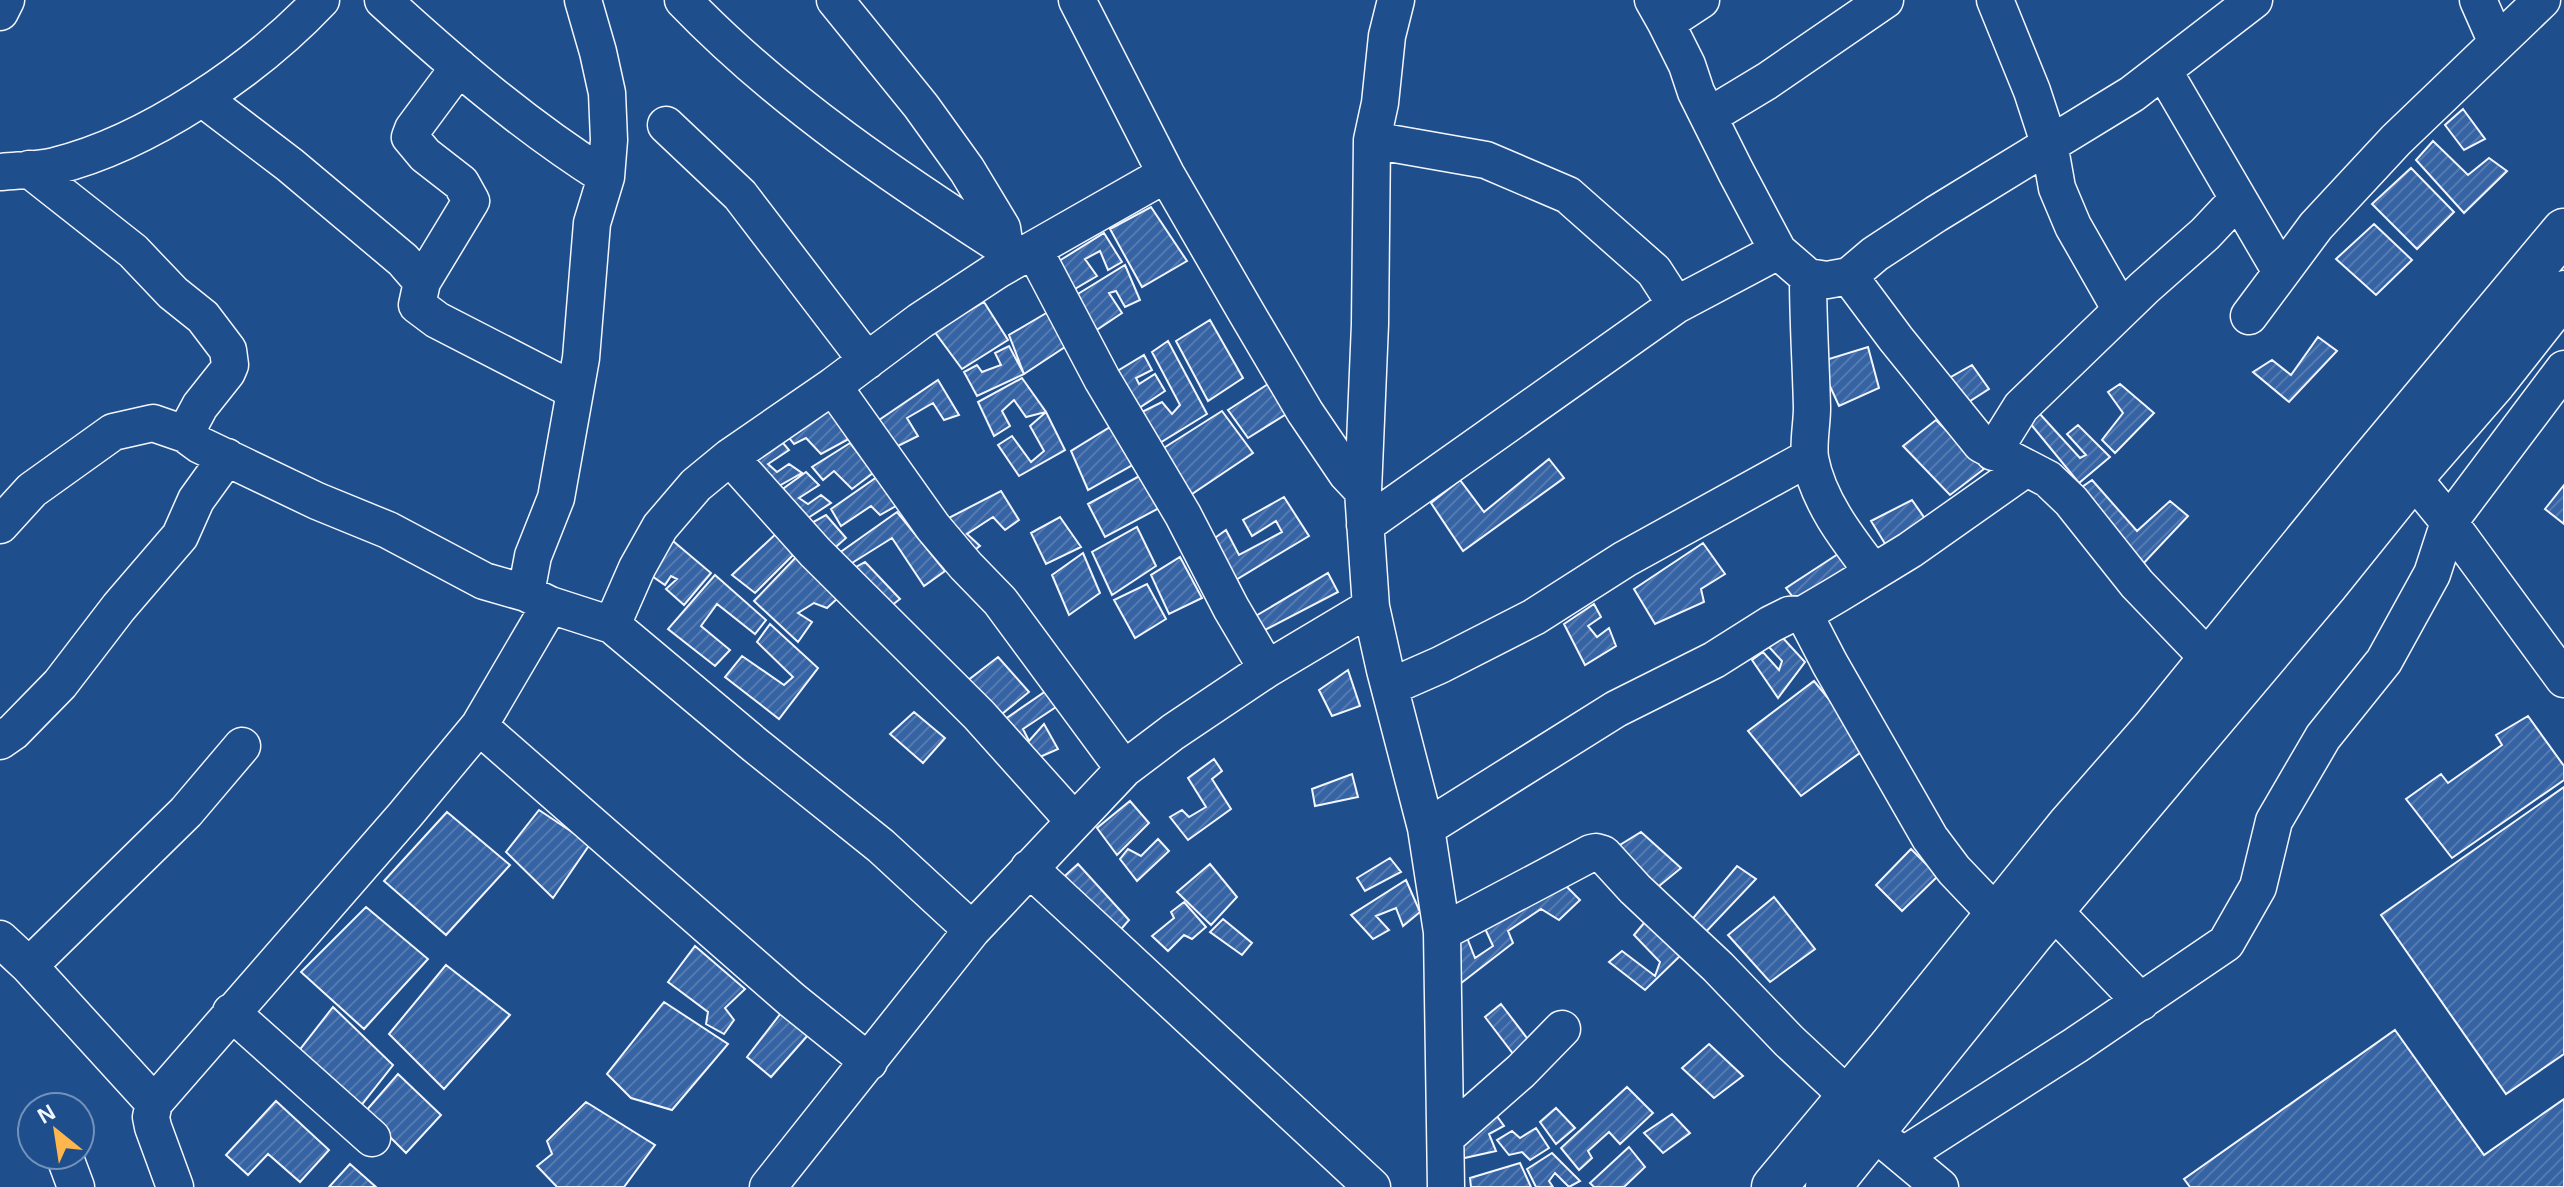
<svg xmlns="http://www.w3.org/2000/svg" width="2564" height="1187" viewBox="0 0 2564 1187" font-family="Arial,sans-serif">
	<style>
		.building { fill: url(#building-hatch); stroke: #f2f6ff; stroke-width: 2 }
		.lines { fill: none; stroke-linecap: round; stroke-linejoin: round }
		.minor-casing { stroke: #f2f6ff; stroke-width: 39 }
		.major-casing { stroke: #f2f6ff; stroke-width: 47 }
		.minor { stroke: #1f4e8c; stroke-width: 36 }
		.major { stroke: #1f4e8c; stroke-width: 44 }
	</style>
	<defs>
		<pattern id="building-hatch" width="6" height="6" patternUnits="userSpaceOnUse" patternTransform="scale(2)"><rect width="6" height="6" fill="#3563a3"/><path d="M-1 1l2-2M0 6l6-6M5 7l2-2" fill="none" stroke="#537ab1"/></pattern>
	</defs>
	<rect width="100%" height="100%" fill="#1f4e8c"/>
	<path class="building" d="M2463,109l22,30 -21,11 -19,-25z
		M2433,141l35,34 21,-17 18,13 -43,42 -48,-53z
		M2411,168l43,44 -37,37 -45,-45z
		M1151,207l36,54 -45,26 -32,-58z
		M2374,224l38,36 -36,35 -40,-36z
		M1104,233l18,29 -14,8 -8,-19 -15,8 12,17 -24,14 -14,-29z
		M1125,265l15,35 -15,7 -9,-16 -7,2 13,20 -27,18 -22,-34z
		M984,302l24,38 -46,29 -28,-38z
		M1048,312l20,33 -44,29 -15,-39z
		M1210,320l33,58 -35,23 -32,-60z
		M2318,337l19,14 -48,51 -36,-30 19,-12 19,15z
		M1168,341l39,73 -49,30 -18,-31 22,-11 10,12 8,-9 -28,-53z
		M1009,346l15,28 -47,22 -13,-24 13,-7 5,7 19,-7 -6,-12z
		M1868,347l11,41 -40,18 -20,-44z
		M1144,355l8,15 -16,8 3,6 16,-10 10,17 -29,19 -22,-37z
		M1972,365l17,24 -30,19 -15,-27z
		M1022,378l24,34 -20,5 -12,-17 -12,11 8,15 -16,10 -16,-34z
		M938,380l21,35 -15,5 -11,-17 -26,15 11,18 -24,12 -15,-28z
		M1268,384l20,29 -40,25 -20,-28z
		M2120,384l34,29 -39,40 -13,-13 21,-27 -15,-21z
		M828,402l30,32 -37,20 -15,-16 -12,6 -11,-14z
		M1222,411l31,42 -67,45 -24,-49z
		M1046,412l19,38 -46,26 -21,-31 14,-9 19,26 13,-11 -14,-25z
		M2039,413l41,45 6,-3 -19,-21 11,-9 32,32 -31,26 -50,-61z
		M1936,420l48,49 -34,26 -47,-49z
		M1115,424l21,39 -48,27 -17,-39z
		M777,436l12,14 -21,14 9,8 12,-8 13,9 -25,14 -29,-28z
		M850,443l23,30 -21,16 -18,-18 -11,9 -11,-13z
		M1549,459l15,19 -101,73 -32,-48 29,-23 24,32z
		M806,472l13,13 -20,13 9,6 13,-9 10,8 -26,17 -25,-29z
		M1145,473l16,34 -56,30 -17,-33z
		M877,477l19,29 -16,9 -9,-9 -30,20 -10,-17z
		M2092,480l45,51 33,-30 18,15 -46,49 -60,-78z
		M2564,485v39l-19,-15z
		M1001,491l18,29 -14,10 -12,-13 -26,17 13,12 -13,10 -28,-33z
		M1284,497l25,39 -75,45 -22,-41 14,-10 13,25 43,-23 -6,-11 -24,15 -9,-16z
		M1912,500l16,23 -41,24 -16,-26z
		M897,512l48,59 -21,15 -32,-48 -48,30 -9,-12z
		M826,515l20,23 -16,14 -24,-26z
		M1060,517l21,30 -35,17 -15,-31z
		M1137,527l19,39 -44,29 -20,-43z
		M781,529l20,18 -46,46 -23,-18z
		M673,541l38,32 -27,32 -18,-16 11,-10 -6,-3 -6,9 -16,-11z
		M1703,543l22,31 -24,15 3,13 -49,22 -21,-35z
		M801,552l38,45 -12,11 -13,-5 -16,10 14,9 -14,20 -44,-41z
		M1083,553l17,40 -31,22 -17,-40z
		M1838,554l13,16 -52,35 -13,-17z
		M1180,557l22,41 -33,16 -18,-39z
		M865,562l35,37 -14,11 -37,-39z
		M1328,573l10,19 -75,39 -9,-14z
		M715,575l51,45 -11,14 -38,-30 -16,22 29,24 -15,16 -47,-37z
		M1147,584l19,35 -31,19 -21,-38z
		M1594,604l7,13 -13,9 9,11 12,-9 7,18 -31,19 -21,-41z
		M770,624l48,44 -39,51 -54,-42 17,-21 42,29 9,-8 -36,-35z
		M1782,637l23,25 -27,36 -26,-38 11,-8 16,18 3,-9 -13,-14z
		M998,657l31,35 -32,26 -30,-37z
		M1348,670l12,36 -28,10 -13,-26z
		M1814,681l54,66 -67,49 -53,-65z
		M1046,691l10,16 -33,22 6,12 15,-17 14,25 -25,11 -41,-32z
		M914,712l31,26 -22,25 -33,-29z
		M2528,716l36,50v14l-112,78 -46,-59 35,-25 7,9 54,-38 -6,-10z
		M1214,759l8,12 -10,8 19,30 -43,31 -18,-23 12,-7 7,7 17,-10 -18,-29z
		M1352,774l6,23 -43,9 -3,-17z
		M2564,787v267l-58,40 -125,-179z
		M1130,801l19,22 -32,32 -20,-27z
		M539,810l51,34 -37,54 -47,-46z
		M447,812l63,53 -64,70 -62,-54z
		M1641,832l40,36 -34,28 -40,-43z
		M1158,839l11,12 -32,30 -17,-22 8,-10 13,7z
		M1911,849l27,27 -36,35 -26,-26z
		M1390,858l11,14 -36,19 -8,-13z
		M1078,864l51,56 -19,22 -54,-58z
		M1210,864l27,33 -26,28 -34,-33z
		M1737,866l19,13 -55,58 -12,-14z
		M1558,878l22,22 -21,20 -18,-11 -33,22 5,12 -53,41 -8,-47 12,-7 11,28 18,-12 -11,-24z
		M1406,880l14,32 -17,14 -7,-18 -20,8 13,14 -16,9 -22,-24z
		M1774,897l41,52 -45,33 -42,-47z
		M1184,902l22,25 -14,12 -8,-4 -16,16 -16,-15 22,-18 -3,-6z
		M366,907l62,52 -64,70 -63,-57z
		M1649,917l34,36 -38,37 -36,-28 13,-11 33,25 5,-14 -26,-27z
		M1223,919l29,24 -10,12 -32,-23z
		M695,946l50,43 -20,19 9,12 -10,14 -18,-10 2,-12 -40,-30z
		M446,965l64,50 -66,74 -55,-55z
		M664,1002l64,42 -56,66 -41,-12 -24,-24z
		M1501,1004l29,38 -16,13 -29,-38z
		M333,1007l60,58 -41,52 -61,-56z
		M781,1013l27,22 -37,42 -24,-20z
		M2395,1030l89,125 80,-56v88h-374l-6,-8z
		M1709,1044l34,32 -29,22 -32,-30z
		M398,1074l43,41 -35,38 -41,-41z
		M1627,1087l26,26 -33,31 -11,-12 -21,19 4,7 -13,12 -18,-22z
		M276,1101l53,49 -29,32 -32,-28 -20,21 -22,-20z
		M586,1102l69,43 -31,42h-67l-20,-21 15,-12 -5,-13z
		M1556,1108l19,20 -19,16 -16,-22z
		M1494,1112l10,14 -15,8 7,17 -36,8 -5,-21z
		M1672,1114l18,19 -27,20 -19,-20z
		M1536,1128l13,20 -19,12 -8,-8 -13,3 -12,-15 15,-9 8,7z
		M1629,1147l16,20 -21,20h-30l-4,-4z
		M1552,1153l28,28 -11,6 -14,-14 -6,8 4,6h-17l-9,-18z
		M1520,1163l11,24h-60l-1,-9z
		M350,1164l26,23h-47z"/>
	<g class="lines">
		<g class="minor-casing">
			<path id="minor" d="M383,0c70,64 142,126 223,177
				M683,0c98,102 218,182 337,258
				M835,0l86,106 46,64 35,58 3,20
				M1077,0l89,174 80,138 59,100 42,62 16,17
				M1396,0l-9,36 -7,67 -8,37 -2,184 -7,167 8,116 14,63 41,158 16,104 4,255
				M1653,0l13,23 21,42 9,27 40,80 42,79 30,26 19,3 22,-4 26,-22 61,-40 196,-120 122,-94
				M1995,0l37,91 17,52 8,45 16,38 48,84
				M2478,0l19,43
				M0,12l6,-12
				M1666,23l35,-23
				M2163,70l118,202
				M202,98l88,67 113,95 19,22 -5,23 20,15 138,71
				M1709,116l58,-35 118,-81
				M666,125l74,70 127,166
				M1372,140l114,20 82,35 86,76 22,34
				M29,169l104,82 40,42 30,24 25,33 2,15 -3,7 -27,34 -15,28
				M0,172c18,-2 37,-2 55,-6 93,-23 201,-97 266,-166
				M1034,250l68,129 81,136 48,93 36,61
				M1849,276l47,63 85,105 67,35 23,22 66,83 73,76
				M1808,277c0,44 3,88 4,131 0,16 -4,34 -2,50 8,43 37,80 63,114
				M422,282l49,-81 -10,-18 -36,-28 -15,-18 3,-8 46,-62
				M2249,316l67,-90 80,-86 146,-140
				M833,386l100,141 33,39 34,35 124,168
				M1993,452l28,-45 123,-119 61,-54 32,-34
				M730,457l85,95 164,163 95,106
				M2412,477l37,45 115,157
				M0,525l32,-35 81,-58 40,-9 32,11 15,11 117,56 71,29 96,51 42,12 24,12 62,20 143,120 126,101 91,84
				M1365,525l311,-220 102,-54
				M526,593l7,-37 23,-58 25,-140 11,-135 14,-46 3,-37 -2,-47 -9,-41 -15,-52
				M1804,614l26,50 100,174 24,32 42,44
				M612,625l25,-57 23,-41 36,-42 34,-28 103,-71 87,-65 79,-52 167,-95
				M1390,687l50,-22 94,-48 91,-58 185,-102
				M479,726l313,274 77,62
				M0,741l13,-9 47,-48 59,-77 61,-71 16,-36 31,-43
				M1426,828l190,-119 98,-49 57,-36 18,-9 15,-1 34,-20 72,-44 115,-81
				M1029,868l343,319
				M2052,909l89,93
				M1442,932l149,-79 5,-1 7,2 32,35 83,78 71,74 60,56
				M0,939l29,27 125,137
				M29,966l157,-154 56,-66
				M231,1012l141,126
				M1446,1137l75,-66 41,-42
				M1886,1142l54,45
				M64,1155l12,32
				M1904,1155l172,-110 150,-102 32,-56 16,-66 49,-84 61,-76 48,-87 17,-52 115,-153
				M175,1187l-22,-60 -2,-10 3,-14 251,-288 74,-89 71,-121
				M768,1187l204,-257 152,-161 49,-37 94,-63 104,-62"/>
		</g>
		<g class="major-casing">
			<path id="major" d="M1774,1187l116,-139 179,-222 84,-96 207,-255 204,-244
				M1828,1187l204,-254 295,-350 94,-117 73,-84 70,-89"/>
		</g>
		<use href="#minor" class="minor"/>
		<use href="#major" class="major"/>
	</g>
	<g transform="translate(56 1131) rotate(330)"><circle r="38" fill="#1f4e8c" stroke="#7391ba" stroke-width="2"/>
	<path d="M0-6L14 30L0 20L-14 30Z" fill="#ffb74d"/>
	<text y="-12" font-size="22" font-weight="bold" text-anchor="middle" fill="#f2f6ff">N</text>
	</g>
</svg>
